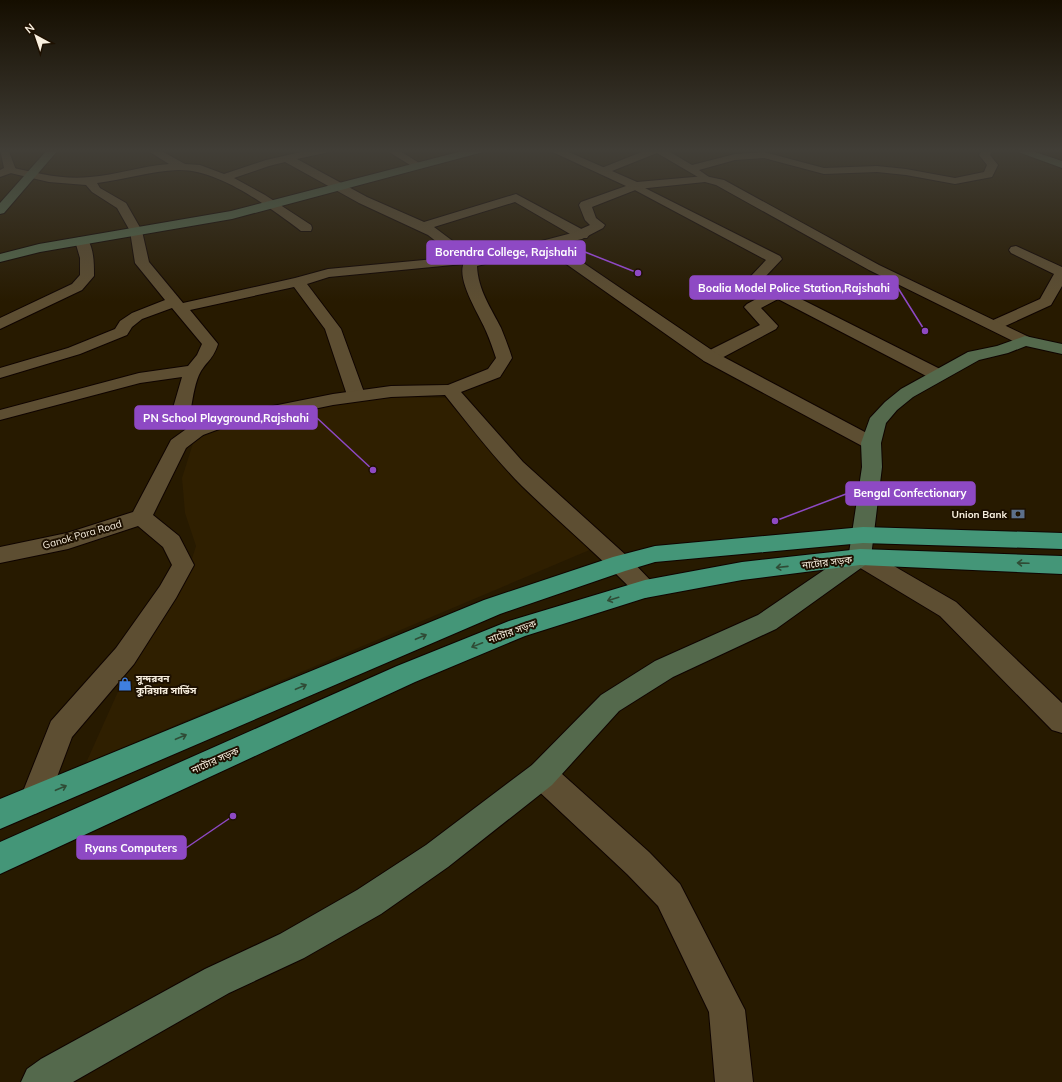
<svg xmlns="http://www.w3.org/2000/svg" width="1062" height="1082" viewBox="0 0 1062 1082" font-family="Mulish,'Noto Sans Bengali',sans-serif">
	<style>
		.built { fill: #2f1f00 }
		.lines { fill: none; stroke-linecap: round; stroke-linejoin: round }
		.minor-casing { stroke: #0f0400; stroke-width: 2 }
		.tertiary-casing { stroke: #0f0400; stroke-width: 2 }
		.secondary-casing { stroke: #0f0400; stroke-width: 2 }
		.trunk-casing { stroke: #0f0400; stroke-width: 2 }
		.minor { fill: #5d4e32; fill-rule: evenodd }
		.tertiary { fill: #5d4e32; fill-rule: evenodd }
		.secondary { fill: #54694c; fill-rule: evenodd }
		.trunk { fill: #449678; fill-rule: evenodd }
		.oneway { stroke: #2f4c36 }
		.labels { text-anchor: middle; stroke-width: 4; stroke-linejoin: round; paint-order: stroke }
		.poi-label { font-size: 10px; font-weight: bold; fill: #f9f0e0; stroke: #1d1000; text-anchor: end }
		.street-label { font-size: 10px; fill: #f9f0e0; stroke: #1d1000 }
		.leader { fill: none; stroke: #8e49c4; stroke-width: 1.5 }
		.callout-dot { fill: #8e49c4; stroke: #1d1000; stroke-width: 1.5 }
		.callout { fill: #8e49c4; stroke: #8e49c4; stroke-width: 1.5 }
		.callout-label { font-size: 11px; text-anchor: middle; font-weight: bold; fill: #fff }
	</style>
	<rect width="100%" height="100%" fill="#271a00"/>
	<path class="built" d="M393,397l55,1 144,151 -506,214 48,-107 50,-72 12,-38 -11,-33 -3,-35 12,-38 12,-7 112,-29z"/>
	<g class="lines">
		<g class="minor-casing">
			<path id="minor" d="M145,149h13l27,15 15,1 24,9 42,-14 48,-11h21l-1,2 -37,8 70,38 57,25 92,-28 71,38 2,3 -2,3h-10l-62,-36 -81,25 28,21 15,16 -2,3 -5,1 -7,-4 -134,13 -22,7 34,45 24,66 -3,4 -6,1 -6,-1 -3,-4 -22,-66 -31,-42 -104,23 28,34c-5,15 -9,15 -17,27 -6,10 -8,26 -10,37l14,23 -2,4 -7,2 -7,-2 -16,-27 9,-31 -42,6 -140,37v-10l139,-37 49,-7 9,-11 5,-11 -30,-36 -30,11 -10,8 -5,8 -47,19 -80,24v-10l68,-20 47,-19 5,-8 12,-8 33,-13 -30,-37 -5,-32 -13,-23 -25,-16 -6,-7 -37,-3 -43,-10 -2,-2 6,-3c26,6 53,13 80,10 26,-2 52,-11 79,-13zM285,162l74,41 69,32 28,22 -128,12 -33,9 -112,25 -34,-41 -7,-31 -16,-28 -26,-15 -3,-5c27,-3 53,-12 81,-13 41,-1 91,37 123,61h10l1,-3 -1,-3 -46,-30 -31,-17 35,-12z
				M384,149h13l27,17 -5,3 -4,-1z
				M649,149h16l27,16 43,-11 29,-2 60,16 53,-2 29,3 49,9 29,-6 3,-7 -8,-10 4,-6h10l-3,6 8,10 -6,12 -37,7 -49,-9 -29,-3 -53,2 -60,-16 -29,2 -36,10 10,7 -6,3 -46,-27 -50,20h-8l-2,-2 2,-2z
				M635,183l145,73 2,3 -17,18 4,6 175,88 3,4 -3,4 -6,1 -6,-1 -154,-80 -17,9 17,18 -2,3 -60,32 -6,1 -6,-1 -2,-4 2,-4 56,-28 -16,-18 3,-3 20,-11 -9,-4 -7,-13 15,-16 -135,-72 -2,-2z
				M1016,246l46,21v19l-11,19 -48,22h-12l-2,-3 2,-3 49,-22 14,-25 -43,-21 -2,-3 2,-3z
				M860,549l8,2 88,51 106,101v30l-10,-3 -112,-114 -88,-53 -3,-6 3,-6z
				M542,761l10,4 97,87 31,32 65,126 8,72h-38l-6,-70 -51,-106 -31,-32 -95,-89 -4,-10 4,-10z"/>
		</g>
		<g class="tertiary-casing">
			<path id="tertiary" d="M0,149h8l8,21 -2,2 -14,5v-7l4,-2z
				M546,149h16l75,33 68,-6 19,4 155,85 152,73 2,3 -2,3 -6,2 -6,-2 -150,-74 -153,-85 -11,-3 -67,7 -46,18 4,11 9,7 -2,3 -21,11 -25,6 159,108 162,86 3,4 -3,4 -7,2 -7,-2 -160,-86 -159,-112 -68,17c1,24 14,42 24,62 4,10 8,20 11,30l-12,19 -39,15 62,70 105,95 25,26 4,6 -4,6 -8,3 -8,-3c-36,-38 -77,-72 -115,-109 -28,-28 -52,-60 -77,-91l-54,2 -58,8 -111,23 -19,7 -17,13 -33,67 26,21 15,29 -18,33 -42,66 -62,73 -27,72 -10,5 -10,-5 -5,-10 31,-78 65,-73 44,-62 12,-21 -9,-18 -25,-21 -70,23 -68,14v-16l67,-14 66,-21 38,-72 18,-13 28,-10 116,-23 58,-8 57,-1 40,-16 8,-11c-3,-9 -6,-18 -10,-27 -6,-15 -32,-54 -21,-70l107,-28 18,-8 -5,-5 -6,-15 2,-3 45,-16z
				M82,237l5,1c7,11 7,25 7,38l-12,14 -82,39v-11l72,-34 8,-9v-17l-5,-17 2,-3z"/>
		</g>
		<g class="secondary-casing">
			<path id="secondary" d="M48,149h11l-55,64 -4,1v-11z
				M470,149h18l-1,2 -255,68 -192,33 -40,10v-8l39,-10 192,-33z
				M1010,149h16l36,12v7z
				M1025,336l37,8v10l-36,-8 -18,7 -29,7 -66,37 -16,13 -11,13 -5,20 1,24 -11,90 -3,6 -92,66 -103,48 -54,34 -67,74 -104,82 -67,47 -77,44 -75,35 -156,89h-52l6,-13 14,-10 164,-90 75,-35 77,-44 69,-45 106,-80 69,-70 54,-34 103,-46 91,-62 13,-86 -1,-24 9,-25 15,-16 16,-13 67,-37 29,-6z"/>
		</g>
		<g class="trunk-casing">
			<path id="trunk" d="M863,527l199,6v16l-199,-6 -208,19 -30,9 -125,43 -500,215v-30l484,-199 129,-43 42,-11z
				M860,549l202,7v18l-202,-9 -118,15 -97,18 -120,38 -110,46 -415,192v-32l397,-176 112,-45 136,-41 97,-18z"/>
		</g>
		<use href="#minor" class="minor"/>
		<use href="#tertiary" class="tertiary"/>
		<use href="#secondary" class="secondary"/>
		<use href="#trunk" class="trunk"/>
	</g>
	<defs><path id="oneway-shaft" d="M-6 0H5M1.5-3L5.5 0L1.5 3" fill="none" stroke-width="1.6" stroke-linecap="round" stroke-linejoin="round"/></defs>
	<g class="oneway">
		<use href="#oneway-shaft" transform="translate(1023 563) rotate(-178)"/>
		<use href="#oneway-shaft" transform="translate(782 567) rotate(174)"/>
		<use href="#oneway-shaft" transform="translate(613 599) rotate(163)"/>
		<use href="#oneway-shaft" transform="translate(421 637) rotate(-23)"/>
		<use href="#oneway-shaft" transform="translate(477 645) rotate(158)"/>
		<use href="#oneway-shaft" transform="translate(301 687) rotate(-23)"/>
		<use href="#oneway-shaft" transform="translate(181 737) rotate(-23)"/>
		<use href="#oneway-shaft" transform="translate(61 788) rotate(-23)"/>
	</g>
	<linearGradient id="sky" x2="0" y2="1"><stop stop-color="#150e00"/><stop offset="0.5" stop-color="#413e37"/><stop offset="1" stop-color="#413e37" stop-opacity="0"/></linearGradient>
	<rect width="1062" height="301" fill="url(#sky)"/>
	<defs>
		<g id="bank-bare" transform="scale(1.08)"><path d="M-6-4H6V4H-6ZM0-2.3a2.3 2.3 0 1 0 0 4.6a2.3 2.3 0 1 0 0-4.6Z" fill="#5c6f8a" stroke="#1d1000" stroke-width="2.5" paint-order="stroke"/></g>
		<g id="shop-bare" transform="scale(1.08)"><path d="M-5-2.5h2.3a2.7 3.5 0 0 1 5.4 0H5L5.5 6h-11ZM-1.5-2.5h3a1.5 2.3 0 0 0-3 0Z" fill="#3f7fe0" stroke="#1d1000" stroke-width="2.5" paint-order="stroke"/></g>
	</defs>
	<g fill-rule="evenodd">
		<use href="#bank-bare" x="1018" y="514"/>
		<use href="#shop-bare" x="125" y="684"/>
	</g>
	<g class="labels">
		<g class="poi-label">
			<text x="1007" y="518">Union Bank</text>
			<text x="136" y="682" text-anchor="start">সুন্দরবন<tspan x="136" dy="12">কুরিয়ার সার্ভিস</tspan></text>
		</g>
		<g class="street-label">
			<text transform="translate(82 534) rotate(-16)" y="4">Ganok Para Road</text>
			<text transform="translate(827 562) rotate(-7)" y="4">নাটোর সড়ক</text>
			<text transform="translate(512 631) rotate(-20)" y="4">নাটোর সড়ক</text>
			<text transform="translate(215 760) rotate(-24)" y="4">নাটোর সড়ক</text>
		</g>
	</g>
	<path class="leader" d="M638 273L585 252M925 331L898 288M373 470L317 418M775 521L846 494M233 816L186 848"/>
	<g class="callout-dot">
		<circle cx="638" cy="273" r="4"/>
		<circle cx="925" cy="331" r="4"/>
		<circle cx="373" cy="470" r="4"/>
		<circle cx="775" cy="521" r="4"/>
		<circle cx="233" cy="816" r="4"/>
	</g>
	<g class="callout">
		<rect x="427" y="241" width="158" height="23" rx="4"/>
		<rect x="690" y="276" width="208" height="23" rx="4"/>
		<rect x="135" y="406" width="182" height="23" rx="4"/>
		<rect x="846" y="482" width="129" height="23" rx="4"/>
		<rect x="77" y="836" width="109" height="23" rx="4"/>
	</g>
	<g class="callout-label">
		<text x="506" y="256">Borendra College, Rajshahi</text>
		<text x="794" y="292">Boalia Model Police Station,Rajshahi</text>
		<text x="226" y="422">PN School Playground,Rajshahi</text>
		<text x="910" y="497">Bengal Confectionary</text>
		<text x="131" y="852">Ryans Computers</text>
	</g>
	<g transform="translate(36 36) rotate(320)" stroke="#1d1000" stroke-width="3" paint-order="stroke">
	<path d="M0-3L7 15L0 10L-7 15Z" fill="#f9f0e0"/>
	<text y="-6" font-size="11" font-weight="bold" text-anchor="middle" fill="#f9f0e0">N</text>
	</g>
</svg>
